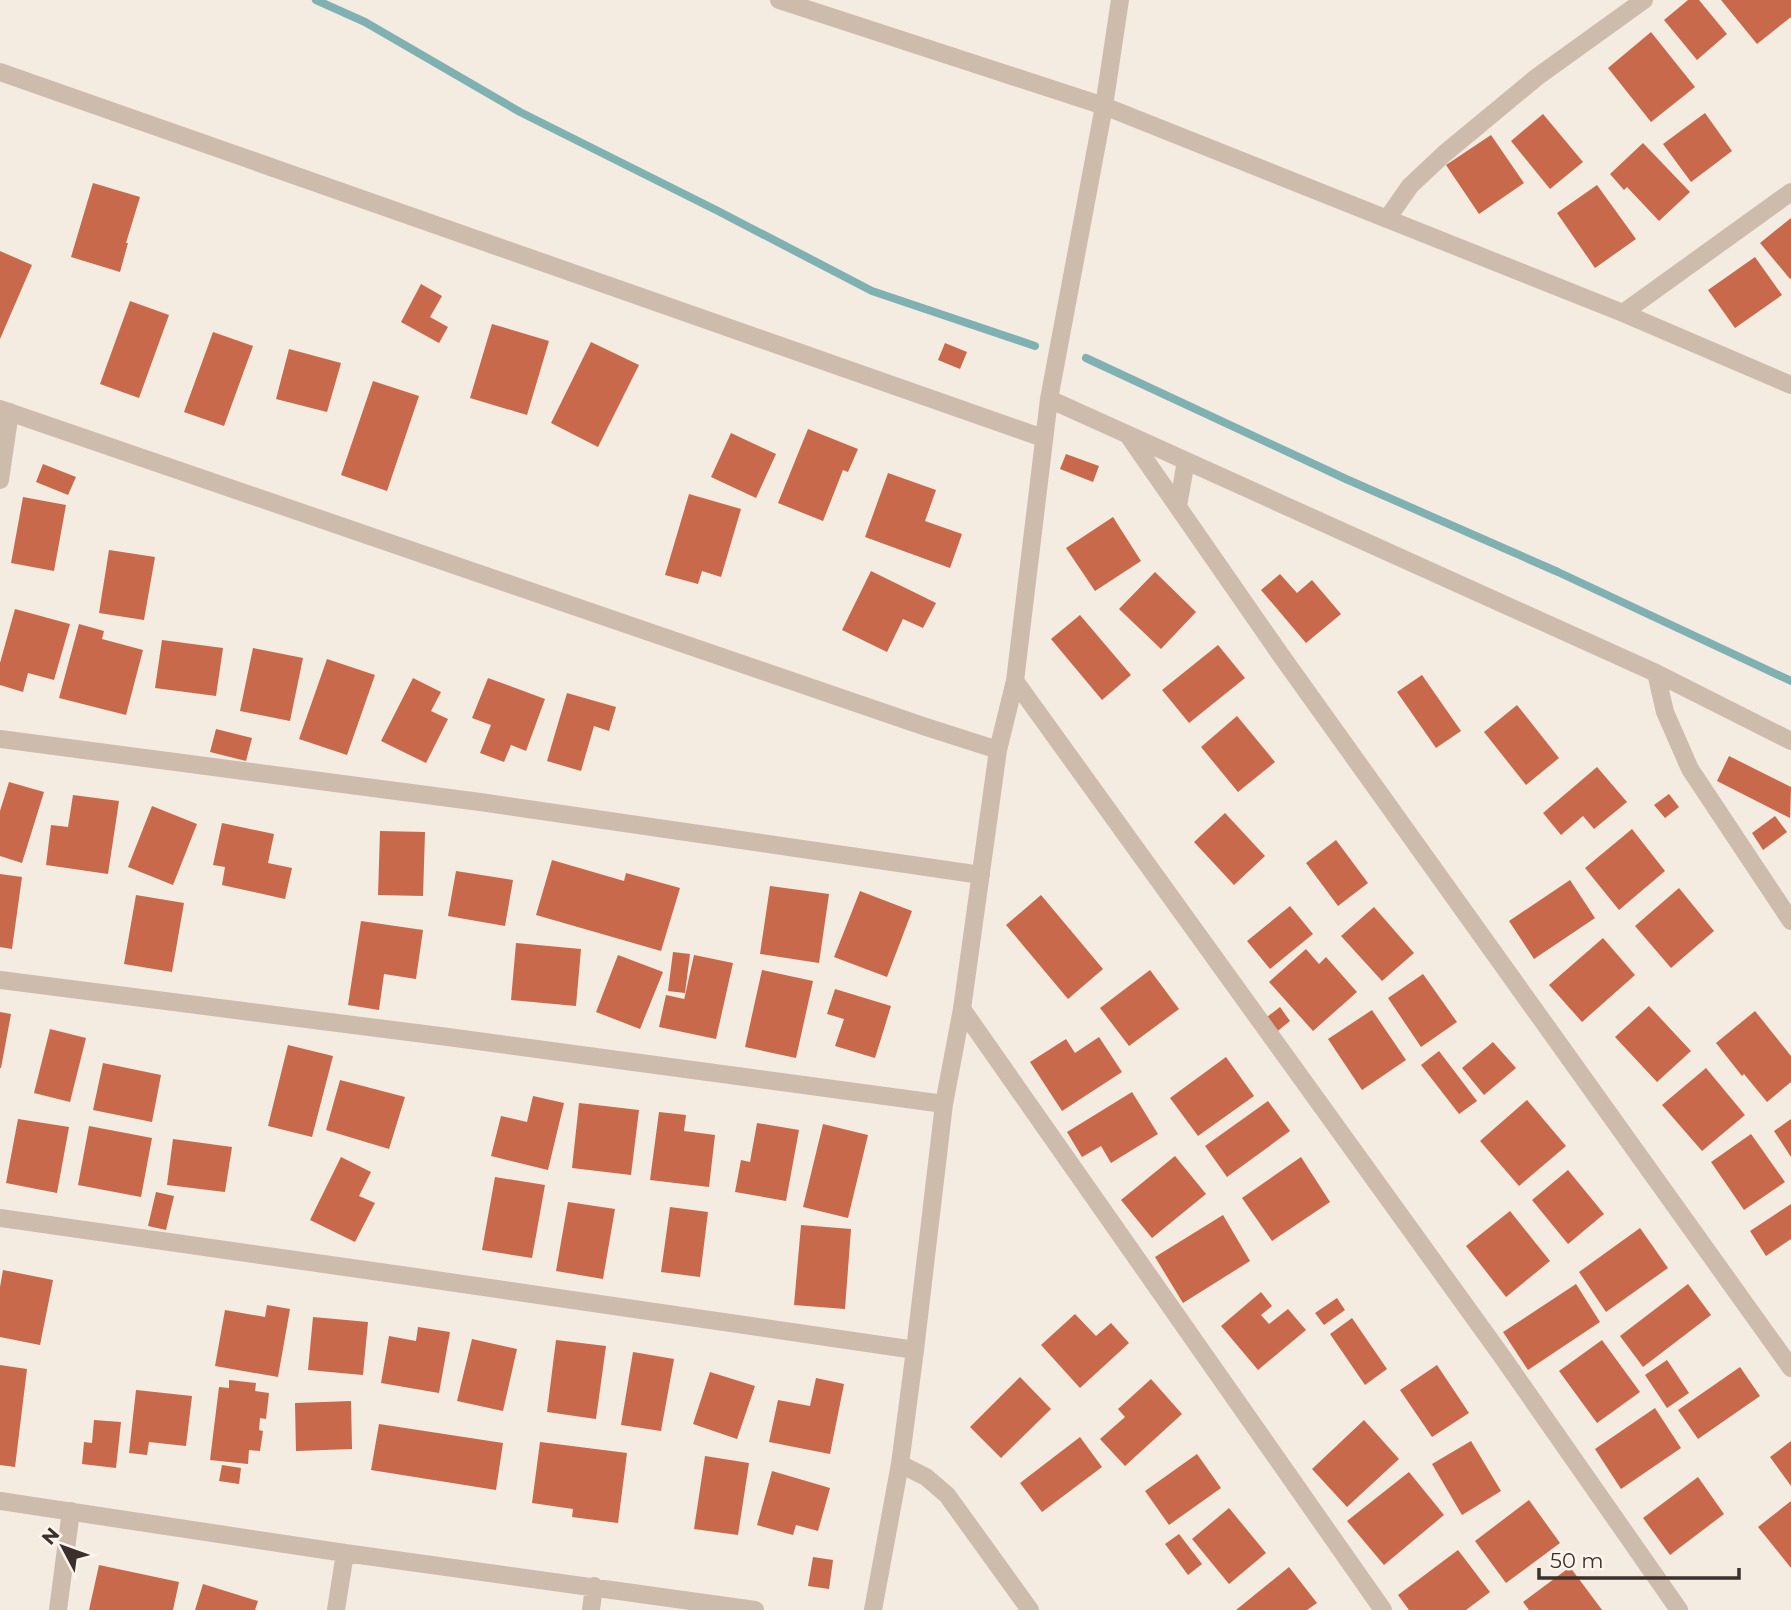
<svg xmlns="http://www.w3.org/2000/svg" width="1791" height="1610" viewBox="0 0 1791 1610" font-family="Montserrat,sans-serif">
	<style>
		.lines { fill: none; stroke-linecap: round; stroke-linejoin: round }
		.stream { stroke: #7fb0b2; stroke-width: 8 }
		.building { fill: #c8694b }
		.minor { stroke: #cdbbac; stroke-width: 18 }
	</style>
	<rect width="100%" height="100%" fill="#f4ebe1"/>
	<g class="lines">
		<path class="stream" d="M316,0l49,22 155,90 198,99 154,80 163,55
			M1086,358l260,121 212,93 233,109"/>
	</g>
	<path class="building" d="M1688,0h11l28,34 -30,26 -33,-40z
		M1721,0h70v17l-34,27z
		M1651,32l44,55 -44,35 -43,-54z
		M1705,113l27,38 -41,31 -28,-38z
		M1543,114l40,48 -33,27 -39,-48z
		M1491,135l33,48 -45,31 -33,-49z
		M1643,143l47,49 -31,29 -32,-34 -3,3 -14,-16z
		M93,183l47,14 -14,46h2l-8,29 -49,-15z
		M1597,185l39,54 -41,29 -38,-55z
		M1791,218v60l-1,1 -30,-36z
		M0,251l32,14 -32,74z
		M1755,257l27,38 -47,33 -27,-38z
		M421,284l21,12 -12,21 18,10 -9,16 -38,-21z
		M130,301l39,14 -30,83 -39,-14z
		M492,324l57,17 -22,74 -57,-17z
		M213,332l40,14 -29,80 -40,-14z
		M591,342l48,23 -41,82 -47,-24z
		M945,343l22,9 -7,17 -22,-9z
		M289,349l52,14 -14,49 -51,-13z
		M373,381l46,15 -32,95 -46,-16z
		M808,429l50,20 -10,23 -5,-2 -20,51 -45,-18z
		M731,433l45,21 -20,44 -45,-21z
		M1066,454l33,12 -6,16 -33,-13z
		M43,464l33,13 -8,18 -32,-13z
		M888,473l48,17 -11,31 37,13 -12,34 -85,-31z
		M689,494l52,15 -20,68 -19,-6 -4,13 -33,-9z
		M23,497l43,8 -12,66 -43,-8z
		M1113,517l28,44 -46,30 -29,-43z
		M109,550l46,7 -11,63 -45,-7z
		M871,571l65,32 -13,25 -20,-9 -16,33 -45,-22z
		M1155,572l41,40 -35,37 -42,-40z
		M1280,574l17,19 15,-13 29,34 -35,29 -45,-53z
		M15,609l55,15 -16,56 -26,-7 -5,19 -23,-7v-22z
		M1080,615l51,60 -29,25 -51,-61z
		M79,624l25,7 -2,8 41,11 -17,65 -67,-17z
		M162,640l61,8 -7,48 -61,-8z
		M1218,645l27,33 -56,45 -27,-33z
		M253,648l50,10 -13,63 -50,-10z
		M327,659l48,16 -28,80 -48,-16z
		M1422,675l39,56 -25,17 -39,-56z
		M413,678l28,14 -10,19 17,8 -22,44 -45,-22z
		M488,678l57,21 -19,52 -15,-6 -7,17 -24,-9 11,-28 -19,-7z
		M567,693l49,14 -7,24 -15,-5 -13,45 -34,-10z
		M1517,705l42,53 -33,27 -42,-53z
		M1237,716l38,46 -37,30 -37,-45z
		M216,729l36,9 -6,23 -36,-9z
		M1729,756l62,31 -1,31 -73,-37z
		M1597,767l30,35 -33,27 -11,-13 -22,19 -18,-22z
		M9,782l35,10 -22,71 -22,-7v-45z
		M1669,794l10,13 -14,11 -11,-13z
		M73,795l46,6 -11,73 -62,-9 5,-40 17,2z
		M152,806l45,18 -24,61 -45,-18z
		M1225,813l40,43 -31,29 -40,-43z
		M1775,816l12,16 -24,18 -11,-17z
		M222,823l52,11 -6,29 24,5 -7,31 -63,-14 3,-18 -12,-2z
		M1632,829l33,42 -46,39 -34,-42z
		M380,831l45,1 -2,64 -45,-1z
		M1336,840l32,43 -30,23 -32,-43z
		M552,860l72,21 2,-8 54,15 -19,63 -125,-36z
		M456,871l57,9 -8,46 -57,-10z
		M0,874l22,3 -10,72 -12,-2z
		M1570,880l25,38 -61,41 -25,-38z
		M770,886l59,8 -10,69 -59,-9z
		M1679,888l35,43 -43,37 -36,-42z
		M860,891l52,20 -25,66 -53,-20z
		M136,895l48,8 -12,69 -48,-8z
		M1041,895l62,74 -35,30 -62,-74z
		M1290,906l23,28 -43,35 -23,-28z
		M1374,907l40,46 -32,28 -41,-45z
		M361,921l62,9 -7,49 -32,-5 -5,36 -31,-5z
		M1603,938l32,37 -53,47 -33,-37z
		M516,943l65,6 -5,57 -65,-6z
		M1306,949l13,15 7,-7 31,35 -44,39 -44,-49z
		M673,952l17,2 -5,39 -17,-2z
		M618,955l45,17 -23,57 -44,-17z
		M694,955l39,8 -17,76 -57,-12 7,-32 18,4v1z
		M762,970l51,11 -17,77 -51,-11z
		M1150,970l29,39 -50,37 -29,-38z
		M1423,974l34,48 -36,25 -33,-49z
		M835,989l56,17 -16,52 -40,-12 9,-27 -17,-5z
		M1649,1006l42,45 -34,31 -42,-45z
		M1280,1007l10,14 -16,13 -11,-14z
		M1372,1010l34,50 -44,30 -34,-51z
		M1755,1011l36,45v26l-24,20 -23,-28 -2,2 -26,-33z
		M0,1012l11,2 -10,54h-1z
		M50,1029l36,9 -16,64 -36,-9z
		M1099,1037l23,35 -60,39 -32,-49 36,-23 9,14z
		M1493,1042l23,26 -32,27 -22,-27z
		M288,1045l45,11 -21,81 -44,-11z
		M1439,1051l38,50 -18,13 -38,-49z
		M1226,1057l28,39 -56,40 -28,-38z
		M103,1063l58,12 -9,47 -59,-12z
		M1706,1068l39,47 -43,36 -40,-46z
		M340,1080l65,17 -16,52 -63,-19z
		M1132,1092l26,42 -47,29 -10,-17 -19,11 -15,-25z
		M533,1096l31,7 -16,67 -57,-14 10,-40 26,6z
		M1527,1100l39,46 -47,40 -39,-45z
		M1268,1101l22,30 -63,46 -22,-31z
		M579,1103l60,7 -8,65 -59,-7z
		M659,1112l27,3 -2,16 31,4 -6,52 -59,-7z
		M18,1119l51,8 -12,66 -51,-10z
		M1791,1119v38l-17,-26z
		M757,1123l42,7 -13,71 -51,-9 6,-32 9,2z
		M823,1124l45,11 -20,83 -45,-11z
		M89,1126l63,12 -11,59 -63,-12z
		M1751,1134l34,48 -41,28 -33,-48z
		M173,1139l59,8 -7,45 -58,-7z
		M1175,1156l31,38 -54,44 -31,-38z
		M341,1157l30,15 -12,24 16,7 -20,39 -45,-22z
		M1301,1157l29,45 -58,39 -30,-43z
		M1568,1170l36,44 -36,30 -36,-44z
		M495,1177l50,8 -13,73 -50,-8z
		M156,1192l18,4 -8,34 -18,-4z
		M568,1202l47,7 -12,70 -47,-8z
		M1791,1204v35l-25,17 -16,-25z
		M670,1207l38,5 -8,65 -39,-5z
		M1510,1211l40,50 -44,36 -40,-51z
		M1223,1215l27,46 -67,42 -28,-46z
		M801,1225l50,4 -6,80 -51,-4z
		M1640,1228l28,40 -62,44 -27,-40z
		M3,1270l50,10 -13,65 -40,-8v-50z
		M1576,1284l24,38 -72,48 -25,-38z
		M1688,1284l23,31 -68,52 -23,-31z
		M1261,1292l11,14 -11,9 8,9 19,-15 18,21 -48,40 -37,-44z
		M1337,1298l8,12 -21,15 -9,-12z
		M267,1305l23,4 -12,68 -63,-11 10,-56 40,7z
		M1075,1314l21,22 15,-13 18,20 -49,45 -39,-43z
		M313,1317l55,5 -5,53 -55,-5z
		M1352,1318l35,51 -22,16 -35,-51z
		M418,1327l32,5 -11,61 -58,-10 8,-47 27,5z
		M472,1339l45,10 -14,62 -46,-10z
		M556,1340l50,6 -10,73 -49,-7z
		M1602,1340l38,52 -43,31 -38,-52z
		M633,1352l41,7 -13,72 -40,-6z
		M1667,1360l22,33 -22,15 -22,-33z
		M0,1365l27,4 -12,98 -15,-2z
		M1437,1365l32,48 -37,24 -32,-47z
		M1740,1367l20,29 -62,43 -20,-29z
		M710,1372l45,14 -18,53 -44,-15z
		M1020,1377l31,32 -50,49 -31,-31z
		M816,1378l28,6 -14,70 -61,-12 9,-42 32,6z
		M1151,1379l31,35 -57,52 -25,-27 25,-22 -7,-8z
		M229,1380l27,3 -1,8 14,2 -3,26 -6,-1 -1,12 4,1 -3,20 -11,-1 -1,14 -38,-4 9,-73 10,1z
		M136,1390l56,6 -6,50 -37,-4 -2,13 -18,-2z
		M351,1401l1,48 -56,2 -1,-48z
		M1655,1408l26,40 -60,41 -26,-40z
		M94,1420l27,2 -5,46 -34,-4 2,-22 8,1z
		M1364,1420l35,39 -52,48 -35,-38z
		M379,1424l124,19 -7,47 -125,-20z
		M1080,1437l22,30 -60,45 -22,-29z
		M1471,1441l30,50 -39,24 -30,-51z
		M1791,1441v45l-21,-29z
		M540,1442l87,11 -9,70 -46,-6 1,-8 -41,-6z
		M1197,1454l24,34 -52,37 -24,-34z
		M705,1456l44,7 -11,72 -44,-6z
		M222,1465l19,3 -2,16 -20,-3z
		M772,1471l58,17 -12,43 -22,-6 -3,10 -36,-10z
		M1409,1472l35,43 -60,50 -37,-44z
		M1698,1477l26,37 -54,41 -27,-37z
		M1529,1500l31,43 -54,40 -31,-42z
		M1791,1501v67l-33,-41z
		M1229,1508l37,45 -37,31 -37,-45z
		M1179,1534l23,30 -14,11 -23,-31z
		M1458,1550l32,42 -24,18h-57l-11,-15z
		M813,1557l20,3 -4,29 -21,-3z
		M99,1565l80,17 -6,28h-84z
		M1289,1567l28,36 -10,7h-71z
		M1570,1567l32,43h-73l-6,-8z
		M203,1584l55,17 -3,9h-60z"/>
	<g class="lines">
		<path class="minor" d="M779,0l325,106 519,207 168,72
			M0,72l1043,366
			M1387,219l23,-33 34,-32 93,-77 107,-77
			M1623,313l168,-121
			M1049,399l607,274 135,68
			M0,409l923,317 75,24
			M1128,435l152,219 511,714
			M0,480l10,-68
			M1178,506l8,-45
			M1656,673l9,39 25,57 101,152
			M1015,681l486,674 178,255
			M0,739l480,63 501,73
			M0,980l448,57 496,67
			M962,1009l421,601
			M0,1218l415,59 500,73
			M900,1464l26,13 21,18 83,115
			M0,1501l345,52 410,57
			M58,1610l13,-99
			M336,1610l9,-57
			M591,1610l3,-24
			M873,1610l27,-146 15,-114 29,-246 18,-95 36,-259 17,-69 34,-282 55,-293 16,-106"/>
	</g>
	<g transform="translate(63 1547) rotate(311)" stroke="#fbf5ee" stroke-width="5" paint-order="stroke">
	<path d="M0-5L12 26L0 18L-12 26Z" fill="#3b302b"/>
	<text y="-10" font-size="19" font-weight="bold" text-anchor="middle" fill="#3b302b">N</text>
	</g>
	<path d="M1539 1568v10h200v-10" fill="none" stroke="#3b302b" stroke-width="3.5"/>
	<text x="1550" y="1568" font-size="21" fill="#3b302b" stroke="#fbf5ee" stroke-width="5" paint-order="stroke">50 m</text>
</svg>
